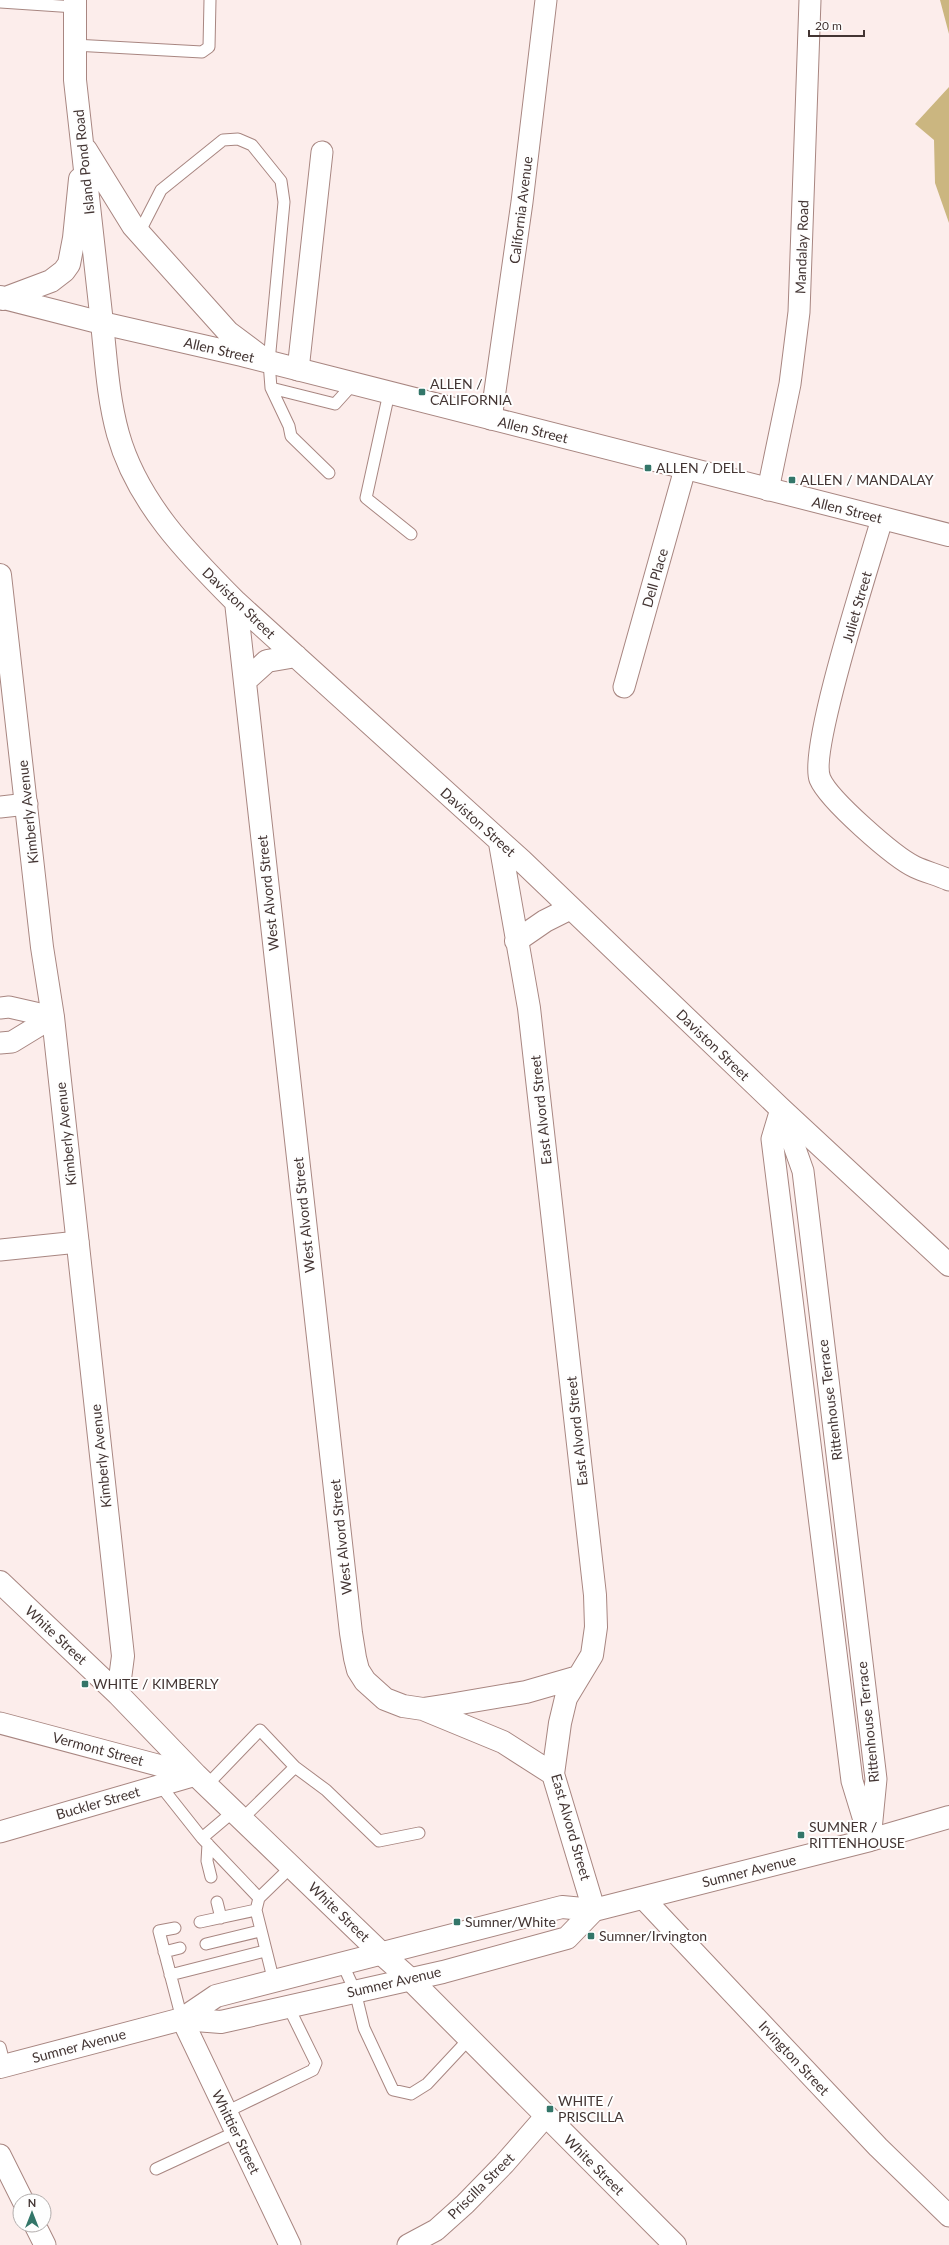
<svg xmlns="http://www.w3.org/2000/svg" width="949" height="2245" viewBox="0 0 949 2245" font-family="Lato,sans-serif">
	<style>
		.forest { fill: #cbb680 }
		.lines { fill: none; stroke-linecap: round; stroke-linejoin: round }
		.lane-casing { stroke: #a88681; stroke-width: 13 }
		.street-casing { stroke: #a88681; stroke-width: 23 }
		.secondary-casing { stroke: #a88681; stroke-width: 24 }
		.primary-casing { stroke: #a88681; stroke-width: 24 }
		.lane { stroke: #fff; stroke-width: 11 }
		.street { stroke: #fff; stroke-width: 21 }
		.secondary { stroke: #fff; stroke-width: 22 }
		.primary { stroke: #fff; stroke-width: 22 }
		.poi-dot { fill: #337669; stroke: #fefefe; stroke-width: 1.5 }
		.labels { text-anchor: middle; stroke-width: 4; stroke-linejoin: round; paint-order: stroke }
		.street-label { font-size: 14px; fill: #433533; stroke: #fefefe }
		.poi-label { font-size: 14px; fill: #433533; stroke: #fefefe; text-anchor: start }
	</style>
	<rect width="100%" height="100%" fill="#fcedeb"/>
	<path class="forest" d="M940,0h9v34z
		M949,87v136l-14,-40 -1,-43 -19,-16z"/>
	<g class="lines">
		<g class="lane-casing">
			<path id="lane" d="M0,2l75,5
				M74,45l128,7 7,-5 1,-47
				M139,233l22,-43 62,-50 15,-1 14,6 29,36 3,21 -15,160 2,26 18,38 2,10 38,37
				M271,388l64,16 18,-20
				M389,393l-23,105 45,36
				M295,1767l31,23 53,51 40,-8
				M160,1785l42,53
				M207,1785l53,-55 35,37 -53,52
				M234,1811l-32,27 57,60 32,-31
				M208,1844l-1,17 4,16
				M259,1898l-3,12 18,72
				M217,1902l4,16
				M200,1922l56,-12
				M175,1928l-16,3 23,88
				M206,1944l54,-13
				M164,1952l16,-4
				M343,1965l12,26 9,37 29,62 18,4 16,-10 42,-45
				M170,1975l95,-24
				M0,2047l5,19
				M226,2112l87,-42 3,-7 -28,-57
				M156,2169l80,-37"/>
		</g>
		<g class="street-casing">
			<path id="street" d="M298,370l24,-218
				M491,419l31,-217 24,-202
				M768,490l22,-106 9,-72 11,-312
				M882,519c-12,42 -74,231 -62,260 9,21 74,78 95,88 11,5 23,8 34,13
				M624,687l61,-218
				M0,807l27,-3
				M0,1008l9,-1 44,10
				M0,1043l12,-1 41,-25
				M781,1109l-9,30 80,642 18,59
				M781,1109l22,62 73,608 -5,51
				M0,1250l78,-8
				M0,1723l195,52
				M0,1832l196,-57
				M643,1898l235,249 71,69
				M182,2019l108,226
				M0,2155l23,46
				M35,2225l10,20
				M408,2245l28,-15 29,-26 39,-40 41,-47"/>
		</g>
		<g class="secondary-casing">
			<path id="secondary" d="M0,297l102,26c4,37 6,75 16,111 19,68 70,120 118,168l286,259 259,248 168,156
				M3,299l48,-18 13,-10 5,-7 5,-26 6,-59
				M0,575l42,372 11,70 70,639 -5,38
				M236,602l115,1031 4,25 3,12 7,11 20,18 18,7 20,3 26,-4 77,-13 52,-15
				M245,681l22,-20 29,-5
				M500,843l29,165 66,587 1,32 -4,28 -26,43 -6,25 -7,51 41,136
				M516,941l29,-20 26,-13
				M0,1582l118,112 78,81 187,180 27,24 265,266
				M423,1709l80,33 50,32"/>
		</g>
		<g class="primary-casing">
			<path id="primary" d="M75,0v80l27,243 140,32 707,180
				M86,150l47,76 95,106 32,24
				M182,2019l39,3 222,-50 124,-34 27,-28
				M0,2067l182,-48 34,-23 346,-89 32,3 276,-70 79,-23"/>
		</g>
		<use href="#lane" class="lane"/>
		<use href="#street" class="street"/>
		<use href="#secondary" class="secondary"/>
		<use href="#primary" class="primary"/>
	</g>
	<g class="poi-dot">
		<rect x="418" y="388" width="8" height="8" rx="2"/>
		<rect x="644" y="464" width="8" height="8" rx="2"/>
		<rect x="788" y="476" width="8" height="8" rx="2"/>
		<rect x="81" y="1680" width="8" height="8" rx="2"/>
		<rect x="797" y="1831" width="8" height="8" rx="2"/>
		<rect x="453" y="1918" width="8" height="8" rx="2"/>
		<rect x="587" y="1932" width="8" height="8" rx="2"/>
		<rect x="546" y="2105" width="8" height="8" rx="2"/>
	</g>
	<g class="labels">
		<g class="street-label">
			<text transform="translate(84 162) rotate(-96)" y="5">Island Pond Road</text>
			<text transform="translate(521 210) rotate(-83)" y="5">California Avenue</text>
			<text transform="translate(802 247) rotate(-88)" y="5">Mandalay Road</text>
			<text transform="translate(219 350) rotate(13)" y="5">Allen Street</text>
			<text transform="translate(533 430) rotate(14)" y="5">Allen Street</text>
			<text transform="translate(847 510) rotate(14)" y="5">Allen Street</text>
			<text transform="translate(655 578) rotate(-74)" y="5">Dell Place</text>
			<text transform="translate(239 603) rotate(44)" y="5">Daviston Street</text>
			<text transform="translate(857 607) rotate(-74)" y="5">Juliet Street</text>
			<text transform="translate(28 812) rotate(-96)" y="5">Kimberly Avenue</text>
			<text transform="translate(478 822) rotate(42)" y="5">Daviston Street</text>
			<text transform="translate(268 893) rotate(-96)" y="5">West Alvord Street</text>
			<text transform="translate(713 1045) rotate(44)" y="5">Daviston Street</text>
			<text transform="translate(541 1110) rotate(-96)" y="5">East Alvord Street</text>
			<text transform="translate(66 1134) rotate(-96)" y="5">Kimberly Avenue</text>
			<text transform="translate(304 1215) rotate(-96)" y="5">West Alvord Street</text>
			<text transform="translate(830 1400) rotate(-97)" y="5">Rittenhouse Terrace</text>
			<text transform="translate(577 1431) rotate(-96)" y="5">East Alvord Street</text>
			<text transform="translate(101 1456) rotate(-96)" y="5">Kimberly Avenue</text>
			<text transform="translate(341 1537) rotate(-96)" y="5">West Alvord Street</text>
			<text transform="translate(56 1635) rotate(43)" y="5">White Street</text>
			<text transform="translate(868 1722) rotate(-96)" y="5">Rittenhouse Terrace</text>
			<text transform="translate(98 1749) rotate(15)" y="5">Vermont Street</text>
			<text transform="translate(98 1803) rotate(-16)" y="5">Buckler Street</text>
			<text transform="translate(571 1827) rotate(74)" y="5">East Alvord Street</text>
			<text transform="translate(749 1871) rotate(-14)" y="5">Sumner Avenue</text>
			<text transform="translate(339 1912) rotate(44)" y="5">White Street</text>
			<text transform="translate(394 1982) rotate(-13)" y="5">Sumner Avenue</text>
			<text transform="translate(79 2046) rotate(-15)" y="5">Sumner Avenue</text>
			<text transform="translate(794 2058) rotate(47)" y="5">Irvington Street</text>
			<text transform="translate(236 2132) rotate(64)" y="5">Whittier Street</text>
			<text transform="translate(594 2165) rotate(45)" y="5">White Street</text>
			<text transform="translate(481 2186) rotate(-45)" y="5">Priscilla Street</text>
		</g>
		<g class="poi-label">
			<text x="430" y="389">ALLEN /<tspan x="430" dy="16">CALIFORNIA</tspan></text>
			<text x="656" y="473">ALLEN / DELL</text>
			<text x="800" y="485">ALLEN / MANDALAY</text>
			<text x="93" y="1689">WHITE / KIMBERLY</text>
			<text x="809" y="1832">SUMNER /<tspan x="809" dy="16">RITTENHOUSE</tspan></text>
			<text x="465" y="1927">Sumner/White</text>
			<text x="599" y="1941">Sumner/Irvington</text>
			<text x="558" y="2106">WHITE /<tspan x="558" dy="16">PRISCILLA</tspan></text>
		</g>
	</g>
	<g transform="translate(32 2213)"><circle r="19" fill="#fefefe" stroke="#b3aead"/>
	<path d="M0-3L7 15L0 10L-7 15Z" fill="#337669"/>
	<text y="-6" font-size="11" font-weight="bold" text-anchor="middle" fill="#433533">N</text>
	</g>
	<path d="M809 30v6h55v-6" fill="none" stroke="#433533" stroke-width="2"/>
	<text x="815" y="30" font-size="12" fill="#433533" stroke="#fefefe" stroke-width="3" paint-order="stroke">20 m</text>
</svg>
